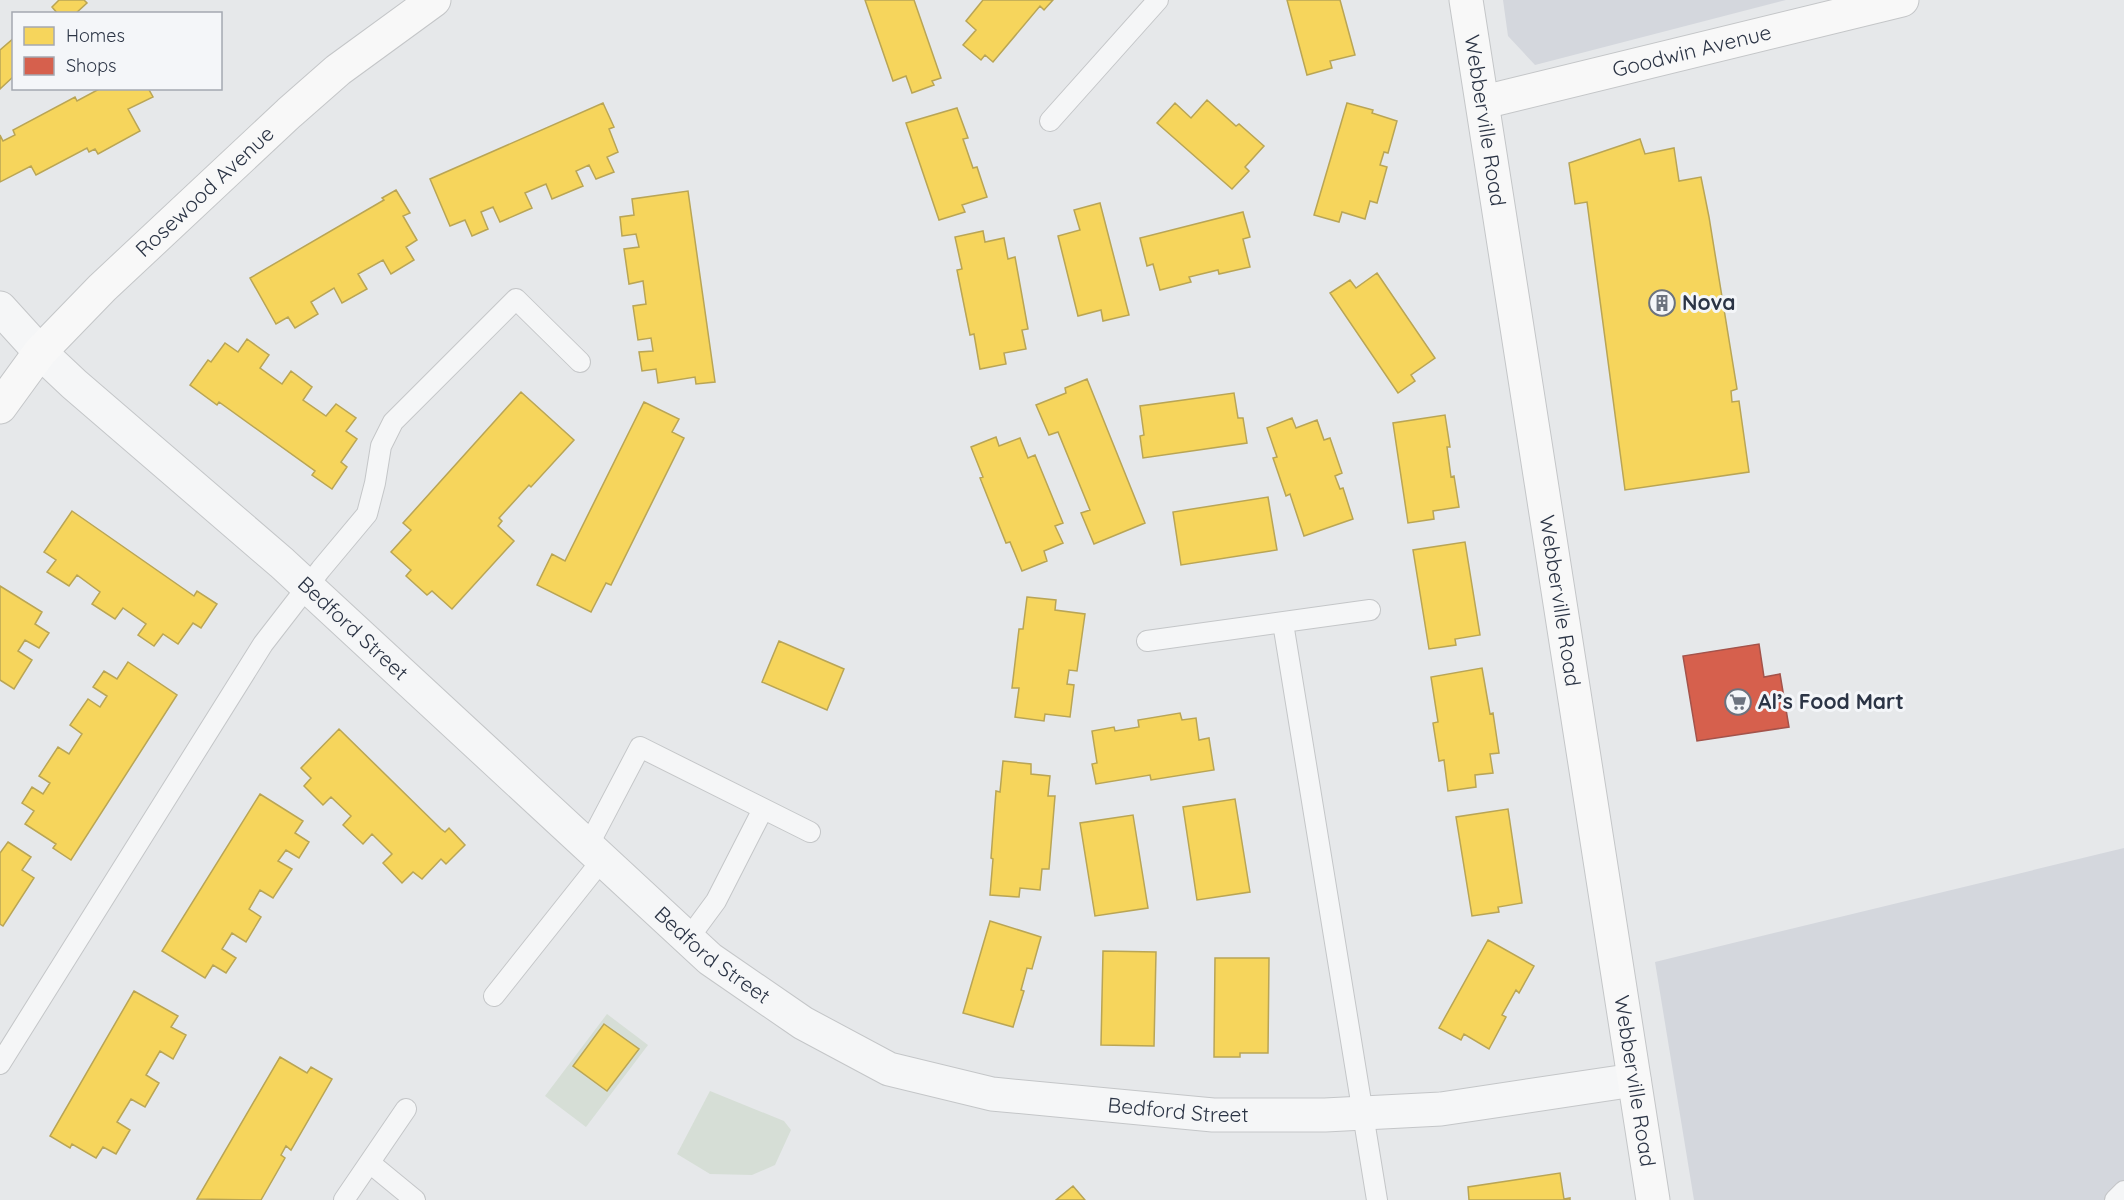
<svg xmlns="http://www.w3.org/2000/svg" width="2124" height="1200" viewBox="0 0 2124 1200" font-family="Quicksand,sans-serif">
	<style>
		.built { fill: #d4d7dd }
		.green { fill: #d6ded6 }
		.homes { fill: #f6d55c; stroke: #b9a555; stroke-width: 1.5 }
		.shops { fill: #d6604d; stroke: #a3534b; stroke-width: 1.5 }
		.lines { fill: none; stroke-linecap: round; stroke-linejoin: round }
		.lane-casing { stroke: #c4c6c8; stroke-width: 22 }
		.street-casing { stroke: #c4c6c8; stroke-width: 35 }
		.secondary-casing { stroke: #c4c6c8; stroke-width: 35 }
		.lane { stroke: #f5f6f7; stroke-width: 20 }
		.street { stroke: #f5f6f7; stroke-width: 33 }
		.secondary { stroke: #f8f8f8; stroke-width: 33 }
		.labels { text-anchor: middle; stroke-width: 6; stroke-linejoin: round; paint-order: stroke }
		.street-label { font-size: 21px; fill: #2b3445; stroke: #f4f6f9 }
		.poi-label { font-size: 21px; font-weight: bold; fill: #2b3445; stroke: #f4f6f9; text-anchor: start }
	</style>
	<rect width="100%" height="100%" fill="#e6e8ea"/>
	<path class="built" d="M1503,0h283l-251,65 -27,-29z
		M2124,848v352h-430l-39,-238z"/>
	<path class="green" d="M607,1014l41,31 -62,82 -41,-31z
		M710,1091l74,30 7,9 -16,35 -23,10 -42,-1 -33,-20z"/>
	<path class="homes" d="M59,0h25l3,3 -12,11h-17l-6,-7z
		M865,0h49l27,78 -9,3 2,4 -22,8 -6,-17 -13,5z
		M983,0h70l-9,10 -4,-4 -47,56 -8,-7 -4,5 -18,-15 13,-15 -10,-9z
		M1287,0h53l15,55 -25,6 2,7 -25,7z
		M14,38v38l-14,13v-39z
		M101,88h47l5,9 -25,12 12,22 -42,23 -3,-5 -6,3 -2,-4 -51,27 -5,-9 -31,16v-47l3,6 12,-6 -2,-5 62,-33 2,4z
		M1207,100l29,26 3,-2 25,22 -19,21 4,4 -17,18 -75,-66 18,-20 16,15z
		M603,103l11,24 -5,2 9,23 -11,5 7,15 -18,7 -7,-14 -13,6 7,15 -31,13 -6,-15 -21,9 7,15 -32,14 -7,-15 -12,5 7,17 -16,7 -7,-16 -15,6 -20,-47z
		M1347,103l26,7 -1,3 25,8 -9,32 -4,-1 -4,13 7,2 -10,36 -7,-2 -5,18 -23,-7 -3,10 -25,-7z
		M957,108l11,30 -5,1 10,29 4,-1 10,30 -25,8 3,7 -26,8 -33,-97z
		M1640,139l5,15 29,-6 5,33 22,-4 8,40 28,172 -6,2 1,11 7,-1 10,71 -124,18 -38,-288 -12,2 -6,-41z
		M396,190l14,23 -7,3 14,24 -11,7 8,13 -23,14 -8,-14 -25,14 9,15 -25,14 -8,-15 -23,14 7,12 -23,14 -7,-11 -12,7 -26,-46 134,-78 -2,-2z
		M688,191l27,191 -19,2 -1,-7 -37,6 -2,-14 -14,2 -3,-19 14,-1 -2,-13 -13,2 -5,-34 13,-2 -3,-23 -14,3 -5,-35 15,-2 -3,-13 -14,2 -2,-19 14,-2 -2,-16z
		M1100,203l29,112 -26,6 -2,-11 -23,6 -20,-80 22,-6 -6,-20z
		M1243,212l7,25 -7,2 7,28 -31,7 -1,-4 -29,7 2,5 -31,8 -7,-26 -6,2 -7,-28z
		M983,231l2,11 19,-4 4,21 7,-2 13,72 -6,1 4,19 -22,4 2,11 -26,5 -6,-35 -4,1 -13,-65 5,-1 -7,-32z
		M1377,273l58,85 -24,17 4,6 -17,12 -68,-100 20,-13 6,8z
		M247,339l22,16 -9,13 22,16 9,-13 21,16 -9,13 23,16 10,-12 20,14 -10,13 11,8 -16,23 6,5 -15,22 -20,-14 3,-4 -96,-69 -2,3 -27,-20 18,-25 3,2 14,-19 13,9z
		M1087,379l58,144 -51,21 -13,-31 9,-3 -32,-78 -9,3 -13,-30 30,-12 -1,-5z
		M521,392l53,48 -43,47 -2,-2 -30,33 3,3 -4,5 16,15 -62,68 -20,-18 -5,4 -21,-19 5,-6 -20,-18 20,-22 -8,-7z
		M1234,393l4,25h5l4,25 -104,15 -3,-22 4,-1 -4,-29z
		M644,402l35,17 -7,13 12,6 -73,147 -5,-2 -15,29 -54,-27 15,-31 13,7z
		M1445,415l5,32h-3l4,30 3,-1 5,31 -26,4 1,8 -26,4 -15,-100z
		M1292,418l4,10 21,-8 7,20 6,-2 12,35 -7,3 5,13 3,-1 10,31 -49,17 -14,-42 -4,2 -13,-38 4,-1 -10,-29z
		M996,437l3,9 21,-8 8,20 7,-3 28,68 -8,3 8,17 -19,8 3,10 -25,10 -12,-29 -4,1 -26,-65 3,-1 -12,-30z
		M1268,497l9,53 -96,15 -8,-53z
		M72,511l122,85 3,-5 20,13 -16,24 -8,-5 -15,21 -15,-10 -9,12 -16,-11 8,-11 -23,-16 -8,11 -23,-15 8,-12 -23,-17 -8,11 -22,-14 9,-12 -12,-8z
		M1465,542l15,93 -25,4 1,6 -27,4 -16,-99z
		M0,586l42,26 -7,12 14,9 -10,15 -14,-8 -7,11 14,9 -18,29 -14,-9z
		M1027,597l29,3 -1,10 30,4 -8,57 -8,-1 -2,14 7,1 -4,32 -25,-3 -1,7 -29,-4 4,-29h-7l7,-59h4z
		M779,641l65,28 -17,41 -65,-28z
		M128,662l49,33 -106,165 -18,-12 3,-4 -31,-20 9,-13 -12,-8 10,-16 11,7 7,-11 -11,-7 19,-29 11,7 13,-20 -12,-9 18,-26 12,8 7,-11 -14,-9 11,-16 13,8z
		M1482,668l8,46 3,-1 6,40 -9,1 3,19 -18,2 1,12 -28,4 -4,-31 -5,1 -6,-38 5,-1 -7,-45z
		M1180,713l2,7 14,-2 3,22 10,-2 5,32 -63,10 -1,-5 -54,9 -4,-20 5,-1 -5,-32 22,-4 1,4 24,-4 -1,-7z
		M339,729l102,100 4,3 4,-4 16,17 -19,19 -5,-5 -19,20 -9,-7 -11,11 -19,-20 9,-9 -20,-20 -9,10 -20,-19 8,-9 -20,-19 -8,8 -19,-19 7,-8 -10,-10z
		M1003,761l28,3v10l19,2 -2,20h7l-6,73h-7l-2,21 -20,-2 -1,9 -29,-2 3,-36 -2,-1 5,-67 4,1z
		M260,794l43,27 -8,12 14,9 -10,16 -13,-8 -8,11 14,8 -19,29 -13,-8 -11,19 12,8 -15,25 -14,-9 -10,16 14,9 -10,15 -13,-8 -8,13 -43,-27z
		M1235,799l15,93 -53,8 -14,-93z
		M1508,809l14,94 -24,4 1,5 -27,4 -16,-99z
		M1133,815l15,93 -53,8 -15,-93z
		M8,842l23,15 -9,13 12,8 -31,48 -3,-2v-71z
		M990,921l51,16 -9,32 -5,-1 -6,22 3,1 -11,36 -50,-14z
		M1488,940l46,26 -15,27 -3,-3 -14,25 4,2 -17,32 -25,-15 -3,6 -22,-12z
		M1103,951l53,1 -2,94 -53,-1z
		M1215,958h54l-1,95h-28v4h-26z
		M134,991l44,25 -7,11 15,8 -13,24 -13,-8 -14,24 13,8 -14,24 -14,-8 -14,23 13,8 -14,24 -13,-7 -7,11 -24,-14 -2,4 -20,-12z
		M604,1024l35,25 -32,42 -34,-25z
		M280,1057l27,16 4,-6 21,12 -41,71 -5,-4 -5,9 4,3 -24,42 -64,-1z
		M1560,1173l4,26 6,-1v2h-101l-1,-13z
		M1073,1186l12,14h-29z"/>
	<path class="shops" d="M1759,644l5,33 16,-3 9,53 -92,14 -14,-85z"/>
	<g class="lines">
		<g class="lane-casing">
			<path id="lane" d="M1050,121l108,-121
				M1283,623l94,577
				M1147,641l223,-31
				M588,846l52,-99 170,85
				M688,939l28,-38 47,-92
				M494,996l108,-136
				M0,1064l263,-420 58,-75 46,-55 8,-31 6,-37 12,-24 123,-123 64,63
				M370,1163l45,37
				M344,1200l62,-91
				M2115,1200l9,-9"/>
		</g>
		<g class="street-casing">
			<g id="street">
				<path id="s1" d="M0,308l40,44 34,32 208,179 428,396 93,64 86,46 103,25 221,21h112l116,-6 193,-29"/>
			</g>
		</g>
		<g class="secondary-casing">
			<g id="secondary">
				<path id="s2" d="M1466,0l187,1200"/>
				<path id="s3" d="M1484,102l418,-102"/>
				<path id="s4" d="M0,407l40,-55 62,-64 187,-175 49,-43 96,-70"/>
			</g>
		</g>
		<use href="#lane" class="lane"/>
		<use href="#street" class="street"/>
		<use href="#secondary" class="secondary"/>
	</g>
	<defs>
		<g id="building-ring" transform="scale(1.35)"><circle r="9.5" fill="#f4f6f9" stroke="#6c737f" stroke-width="1.5"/><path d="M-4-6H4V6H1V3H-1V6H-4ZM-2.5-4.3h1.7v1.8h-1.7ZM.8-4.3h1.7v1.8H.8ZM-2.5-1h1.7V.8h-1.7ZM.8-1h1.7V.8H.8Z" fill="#6c737f"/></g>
		<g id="supermarket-ring" transform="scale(1.35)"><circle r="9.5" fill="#f4f6f9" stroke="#6c737f" stroke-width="1.5"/><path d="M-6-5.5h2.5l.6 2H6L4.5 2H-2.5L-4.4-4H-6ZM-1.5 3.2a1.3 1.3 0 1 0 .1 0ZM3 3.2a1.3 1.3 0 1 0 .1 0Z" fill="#6c737f"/></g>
	</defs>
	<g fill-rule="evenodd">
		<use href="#building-ring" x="1662" y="303"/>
		<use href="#supermarket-ring" x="1738" y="702"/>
	</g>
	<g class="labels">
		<g class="street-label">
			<text dy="7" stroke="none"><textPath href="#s3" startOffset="214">Goodwin Avenue</textPath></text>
			<text dy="7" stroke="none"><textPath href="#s2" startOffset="122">Webberville Road</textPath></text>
			<text dy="7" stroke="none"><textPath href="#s4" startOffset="298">Rosewood Avenue</textPath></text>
			<text dy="7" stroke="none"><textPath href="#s2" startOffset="608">Webberville Road</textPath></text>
			<text dy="7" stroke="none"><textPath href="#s1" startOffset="477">Bedford Street</textPath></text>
			<text dy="7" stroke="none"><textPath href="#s1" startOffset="963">Bedford Street</textPath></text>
			<text dy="7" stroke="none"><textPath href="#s2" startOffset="1094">Webberville Road</textPath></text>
			<text dy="7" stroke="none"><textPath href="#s1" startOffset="1467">Bedford Street</textPath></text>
		</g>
		<g class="poi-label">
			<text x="1682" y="310">Nova</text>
			<text x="1758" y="709">Al’s Food Mart</text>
		</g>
	</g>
	<rect x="12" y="12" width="210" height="78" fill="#f4f6f9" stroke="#a4a8b1" stroke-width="1.5"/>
	<rect x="24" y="27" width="30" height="18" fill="#f6d55c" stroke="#a4a8b1" stroke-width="1.5"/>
	<text x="66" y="42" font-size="18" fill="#2b3445">Homes</text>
	<rect x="24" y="57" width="30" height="18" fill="#d6604d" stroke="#a4a8b1" stroke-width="1.5"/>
	<text x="66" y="72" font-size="18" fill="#2b3445">Shops</text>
</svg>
